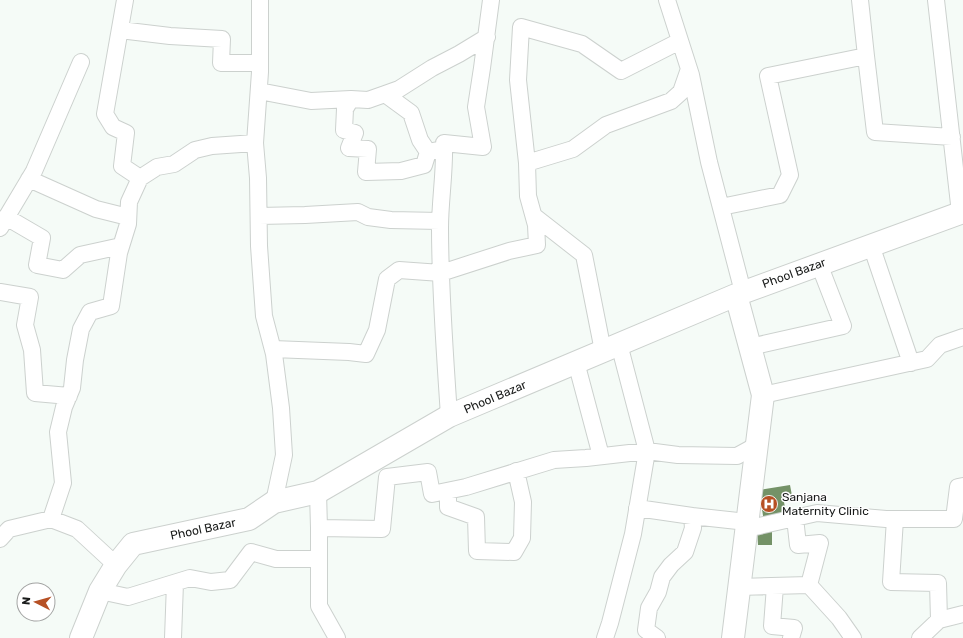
<svg xmlns="http://www.w3.org/2000/svg" width="963" height="638" viewBox="0 0 963 638" font-family="Rubik,sans-serif">
	<style>
		.building { fill: #749267 }
		.lines { fill: none; stroke-linecap: round; stroke-linejoin: round }
		.street-casing { stroke: #ccd1ce; stroke-width: 18 }
		.secondary-casing { stroke: #ccd1ce; stroke-width: 24 }
		.street { stroke: #fff; stroke-width: 16 }
		.secondary { stroke: #fff; stroke-width: 22 }
		.labels { text-anchor: middle; stroke-width: 3; stroke-linejoin: round; paint-order: stroke }
		.street-label { font-size: 12px; fill: #191b1a; stroke: #fff }
		.poi-label { font-size: 12px; fill: #191b1a; stroke: #fff; text-anchor: start }
	</style>
	<rect width="100%" height="100%" fill="#f5fbf7"/>
	<path class="building" d="M790,485l3,16 -9,1 3,17 -23,3 -5,-32z
		M757,530h15v15h-14z"/>
	<g class="lines">
		<g class="street-casing">
			<path id="street" d="M125,0l-20,114 8,13 13,6 -4,33 18,12
				M667,0l24,75 18,87 34,130
				M860,0l6,56
				M936,0l24,213
				M120,30l50,6 52,3 -1,24h39
				M259,91l52,10 40,-2
				M385,94l-17,6 -17,-1 -6,10 -1,21 11,3 -6,15 19,1 -2,23 35,-1 23,-6 4,-13
				M255,143l5,-71v-72
				M438,150l-10,2 -8,-12 -9,-27 -26,-19 14,-5 33,-21 27,-14 28,-17
				M527,163l-9,-83 3,-53 61,17 39,27 59,-30
				M29,179l67,30 32,8
				M721,207l59,-12 10,-20 -22,-99 98,-20 9,76 77,5
				M259,216l46,-1 53,-3 10,5 23,3 49,1
				M534,216l50,39 19,96
				M6,217l36,21 -5,27 26,5 17,-15 41,-9
				M0,228l34,-57 47,-109
				M871,245l40,118
				M0,292l30,5 -5,28 7,25 3,43 34,3
				M750,347l93,-21 -24,-62
				M273,349l76,3 17,2 11,-24 10,-51 12,-9 42,3 68,-22 28,-6 -1,-20 -8,-29 -1,-33 46,-14 33,-24 65,-24 10,-9 8,-23
				M576,362l25,94
				M763,395l164,-36 13,-14 23,-8
				M449,416c-4,-62 -9,-125 -9,-188 0,-28 5,-56 4,-85l39,4 -7,-40 6,-39 9,-68
				M448,491v16l28,10 1,34 37,1 8,-14 1,-36 -7,-31
				M318,492l1,36v78l18,32
				M637,508l55,8 1,12 -8,24 -14,13 -9,12 -4,15 -9,16 -3,22 11,8
				M692,516l55,6
				M795,518l3,27 22,-2 -11,42
				M51,519l12,-36 -5,-51 6,-25 8,-19 3,-28 6,-31 9,-17 21,-6 8,-53 9,-29 1,-22 11,-24 17,-11 17,-3 21,-14 17,-4 43,-3 3,35 1,68 5,70 10,38 7,54 3,47 -10,47
				M895,519l-4,63 47,1 1,37
				M319,528l63,1 5,-52 41,-5 4,22 34,-7 88,-27 32,-2 61,-7 31,4 59,1 20,-11
				M746,529l71,-16 69,6h68l4,-32 5,-1
				M0,539l9,-10 42,-10 26,10 39,36
				M775,586l-3,40 22,2 -3,10
				M739,587l70,-2 30,33 14,20
				M100,591l28,6 62,-19 21,4 19,-2 21,-28 25,7h43
				M173,638l2,-55
				M605,638l5,-15 23,-89 14,-83 -28,-107
				M920,638l19,-18 24,-6"/>
		</g>
		<g class="secondary-casing">
			<path id="secondary" d="M81,638l19,-47 16,-26 17,-21 116,-25 25,-17 44,-10 131,-76 287,-121 227,-83
				M733,638l30,-243 -27,-100"/>
		</g>
		<use href="#street" class="street"/>
		<use href="#secondary" class="secondary"/>
	</g>
	<defs>
		<g id="hospital-disc" transform="scale(0.9)"><circle r="9.5" fill="#b65024" stroke="#fff"/><path d="M-5-5h3v3.5h4V-5h3V5h-3V1.5h-4V5h-3Z" fill="#fff"/></g>
	</defs>
	<g fill-rule="evenodd">
		<use href="#hospital-disc" x="769" y="504"/>
	</g>
	<g class="labels">
		<g class="street-label">
			<text transform="translate(794 273) rotate(-20)" y="4">Phool Bazar</text>
			<text transform="translate(495 397) rotate(-23)" y="4">Phool Bazar</text>
			<text transform="translate(203 529) rotate(-12)" y="4">Phool Bazar</text>
		</g>
		<g class="poi-label">
			<text x="782" y="501">Sanjana<tspan x="782" dy="14">Maternity Clinic</tspan></text>
		</g>
	</g>
	<g transform="translate(36 602) rotate(276)"><circle r="19" fill="#ffffff" stroke="#a3a4a3"/>
	<path d="M0-3L7 15L0 10L-7 15Z" fill="#b65024"/>
	<text y="-6" font-size="11" font-weight="bold" text-anchor="middle" fill="#191b1a">N</text>
	</g>
</svg>
